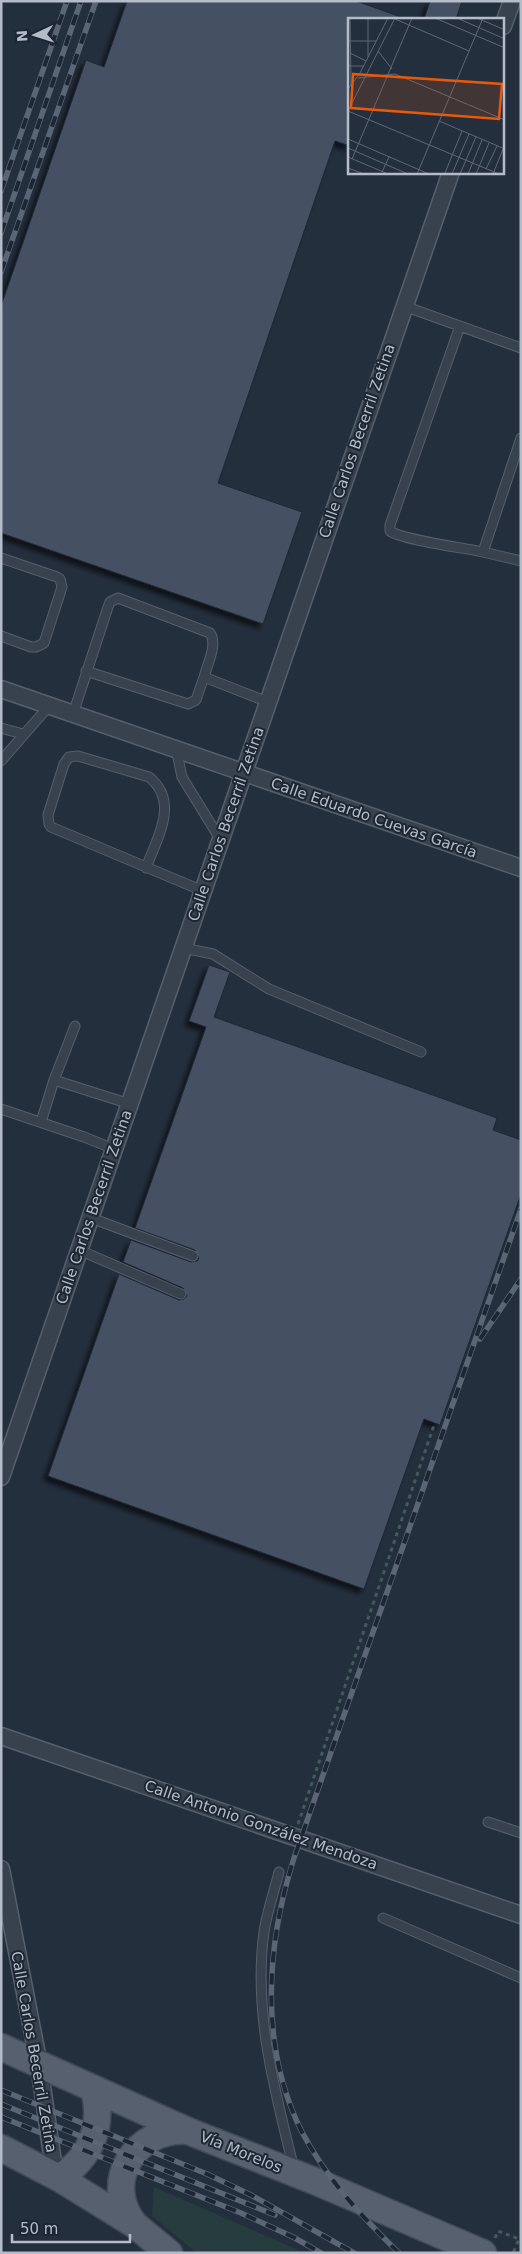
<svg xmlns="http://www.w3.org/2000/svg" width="522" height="2254" viewBox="0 0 522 2254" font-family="'DejaVu Sans',sans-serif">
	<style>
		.green { fill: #263c3f }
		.building { fill: #455162; stroke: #1f2835; filter: url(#shadow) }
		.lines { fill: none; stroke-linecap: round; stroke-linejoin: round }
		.service-casing { stroke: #565f6c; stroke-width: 11 }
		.minor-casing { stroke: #565f6c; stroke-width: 19 }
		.primary-casing { stroke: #414a57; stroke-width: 29 }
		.path { stroke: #44595c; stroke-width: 3; stroke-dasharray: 4 4; stroke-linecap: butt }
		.service { stroke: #38414e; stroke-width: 9 }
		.minor { stroke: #38414e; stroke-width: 16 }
		.primary { stroke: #56606e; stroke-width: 26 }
		.rail-casing { stroke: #5a6575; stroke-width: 5.5 }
		.rail { stroke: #1d2633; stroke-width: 4; stroke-dasharray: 11; stroke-linecap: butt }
		.labels { text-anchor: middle; stroke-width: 4; stroke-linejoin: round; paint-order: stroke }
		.street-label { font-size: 15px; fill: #b4bcc9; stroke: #1d2633 }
		.inset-road { fill: none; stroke: #5e6776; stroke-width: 1 }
		.view { fill: #e8590c; fill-opacity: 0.15; stroke: #e8590c; stroke-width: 2.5 }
		.inset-edge { fill: none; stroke: #b4bcc9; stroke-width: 2.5 }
	</style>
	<defs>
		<filter id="shadow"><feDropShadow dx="-4.5" dy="4.5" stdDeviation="2.5" flood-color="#0009"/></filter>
	</defs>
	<rect width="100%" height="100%" fill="#242f3e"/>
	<path class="green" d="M154,2187l151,66h-108l-45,-37z"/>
	<path class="building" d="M127,1h229l45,16v2h-51v127l-15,-5 -117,342 84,29 -39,112 -262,-91v-227l85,-246 18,7z
		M430,1h32l-6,18h-32z
		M209,965l21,7 -16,45 283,101 -4,12 28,10v54l-81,231 -16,-6 -60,170 -316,-113 71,-202 60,26 5,-1 3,-3 -4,-8 -60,-26 8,-22 60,22 6,-1 2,-3 -4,-8 -60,-22 71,-201 -17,-6z"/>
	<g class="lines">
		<g class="service-casing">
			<path id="service" d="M404,306l117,42
				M460,326l-70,199v6c12,9 75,17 93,21l38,-114
				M483,552l38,9
				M1,558l56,19 3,2 2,8 -18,56 -8,4h-5l-30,-11
				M86,671l102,33 8,-4 8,-23
				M73,714l35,-107 2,-5 8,-4 92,35c8,11 -3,32 -6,44l64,25
				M1,728l22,6
				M176,748l6,29 38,62
				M1,761l48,-55
				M146,868c11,-30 34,-66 3,-91l-71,-21 -9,1 -5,7 -16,51 1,9 2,3 152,64
				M183,948l30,6 56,35 152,63
				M54,1080l76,24
				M1,1109l83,28 30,12
				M41,1122l13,-42 21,-54
				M91,1218l102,38
				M79,1250l102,44
				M488,1822l33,11
				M279,1872c-5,20 -12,40 -15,60 -11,81 11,159 30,237
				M383,1918l138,60"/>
		</g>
		<g class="minor-casing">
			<path id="minor" d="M503,26l9,-25
				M1,689l520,179
				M1,1477l450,-1305
				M1,1736l520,179
				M1,1869l38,196 16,111"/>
		</g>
		<g class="primary-casing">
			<path id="primary" d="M1,2047l187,84 129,51 166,71
				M1,2148l58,30 76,47 34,28
				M59,2178c32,-21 45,-51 35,-89
				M135,2225c-35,-43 1,-98 53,-94"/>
		</g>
		<path class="path" d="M298,1824l136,-399
			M495,2238l3,-7 21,8 -6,14"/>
		<use href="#service" class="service"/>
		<use href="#minor" class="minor"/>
		<use href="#primary" class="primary"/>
		<g class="rail-casing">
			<path id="rail" d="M1,191l66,-190
				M1,233l80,-232
				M1,272l95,-271
				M480,1339l41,-60
				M1,2090l206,84 44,21 103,58
				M1,2104l274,111
				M1,2117l240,96 52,24 28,16
				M399,2253c-37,-36 -73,-75 -97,-121 -43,-85 -36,-186 -8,-274l227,-649"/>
		</g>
		<use href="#rail" class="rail"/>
	</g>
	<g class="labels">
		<g class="street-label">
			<text transform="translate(357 441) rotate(-71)" y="5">Calle Carlos Becerril Zetina</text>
			<text transform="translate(374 818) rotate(19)" y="5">Calle Eduardo Cuevas García</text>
			<text transform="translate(226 824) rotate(-71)" y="5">Calle Carlos Becerril Zetina</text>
			<text transform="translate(94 1207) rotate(-71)" y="5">Calle Carlos Becerril Zetina</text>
			<text transform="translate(261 1825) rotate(19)" y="5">Calle Antonio González Mendoza</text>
			<text transform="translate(34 2052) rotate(80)" y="5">Calle Carlos Becerril Zetina</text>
			<text transform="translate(241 2152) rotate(22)" y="5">Vía Morelos</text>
		</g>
	</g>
	<g transform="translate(348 18)">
		<rect width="156" height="156" fill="#242f3e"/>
		<path class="inset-road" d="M2,0l1,67M20,0v39M87,0l70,30M109,0l48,21M129,0l28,12M47,1l74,32M0,23h28M30,33l14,18M2,35l16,8M0,48h16M10,60l37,-4 110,46M0,71l12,-16 28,-55M0,93l151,63M0,93l47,-93M91,103l66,28M0,121l81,35M0,130l60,26M0,139l40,17M4,141l60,-141M0,150l16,6M138,151l11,-23M34,154l7,-15M97,155l17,-42M69,156l66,-156M104,156l17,-40M112,156l16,-37M120,156l14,-34M128,156l13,-31M145,156l10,-25"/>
		<path class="view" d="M5,56l149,10 -3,35 -148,-11z"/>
		<rect width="156" height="156" class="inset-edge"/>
	</g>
	<rect width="522" height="2254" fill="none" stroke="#b4bcc9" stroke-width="5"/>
	<g transform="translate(35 35) rotate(266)" stroke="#1d2633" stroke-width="4" paint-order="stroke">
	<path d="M0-4L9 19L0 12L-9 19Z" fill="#b4bcc9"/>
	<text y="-8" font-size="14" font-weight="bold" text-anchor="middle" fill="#b4bcc9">N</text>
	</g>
	<path d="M12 2234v8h118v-8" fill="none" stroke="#b4bcc9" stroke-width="2.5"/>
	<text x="20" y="2234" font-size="15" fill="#b4bcc9" stroke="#1d2633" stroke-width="4" paint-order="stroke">50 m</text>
</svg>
